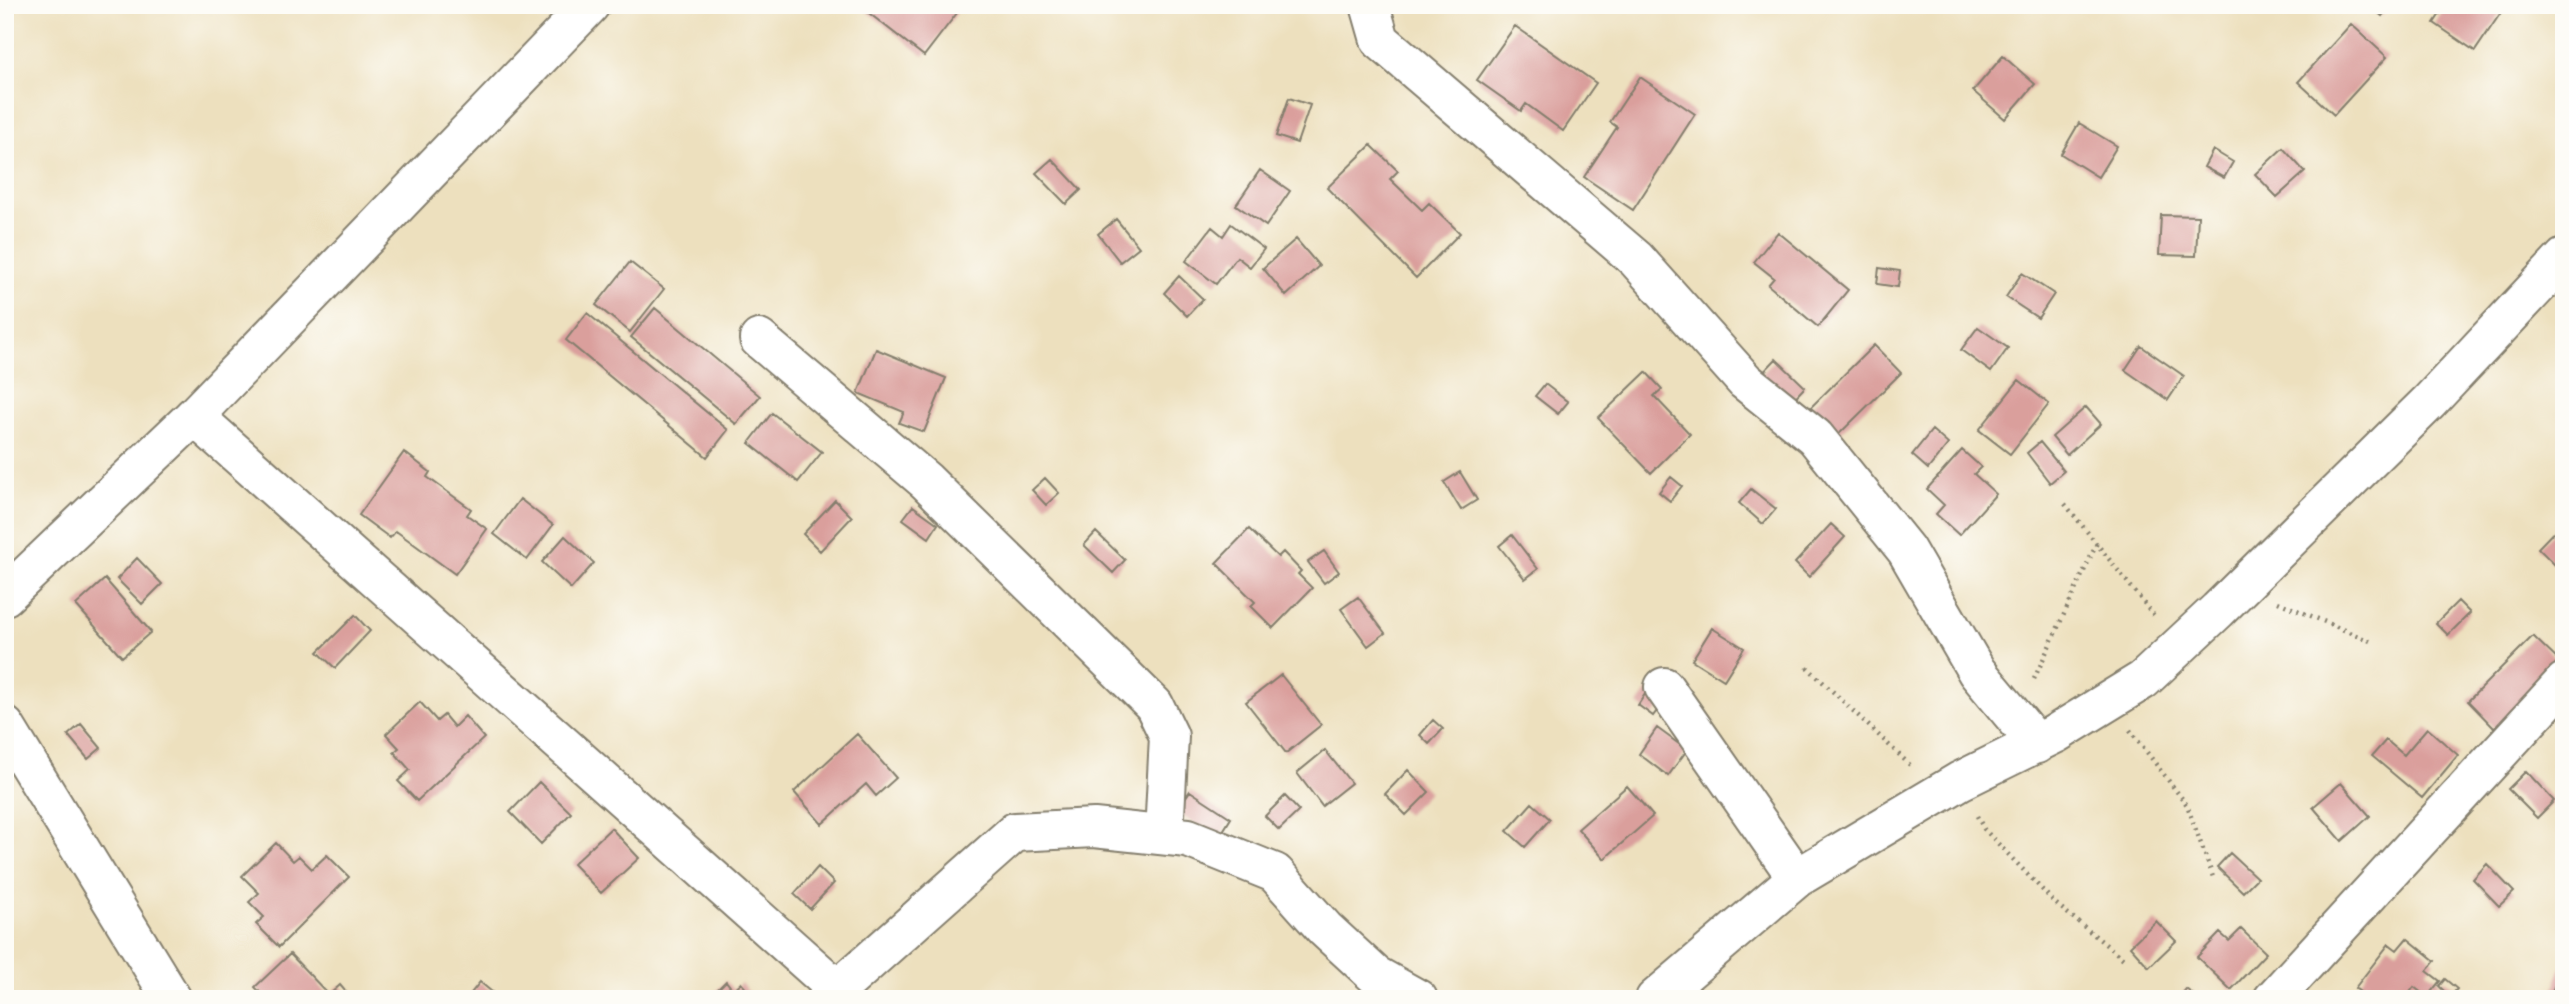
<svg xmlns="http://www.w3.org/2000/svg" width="2569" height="1004" viewBox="0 0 2569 1004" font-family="'Architects Daughter',sans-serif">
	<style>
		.building { fill: #da9f9c }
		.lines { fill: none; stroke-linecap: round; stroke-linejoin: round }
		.street-casing { stroke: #847e6d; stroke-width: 42 }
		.secondary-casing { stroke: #847e6d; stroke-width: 42 }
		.path { stroke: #847e6d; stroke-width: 4.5; stroke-dasharray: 2 5; stroke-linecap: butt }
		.street { stroke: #fff; stroke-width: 38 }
		.secondary { stroke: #fff; stroke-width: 38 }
	</style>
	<rect width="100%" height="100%" fill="#fdfcf7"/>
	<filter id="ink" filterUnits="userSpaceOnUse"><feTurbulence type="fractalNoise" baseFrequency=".0143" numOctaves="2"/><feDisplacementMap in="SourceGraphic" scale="14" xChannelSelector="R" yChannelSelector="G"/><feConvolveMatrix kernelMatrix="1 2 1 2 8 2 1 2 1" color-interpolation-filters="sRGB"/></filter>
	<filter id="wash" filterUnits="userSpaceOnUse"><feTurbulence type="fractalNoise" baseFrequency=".00686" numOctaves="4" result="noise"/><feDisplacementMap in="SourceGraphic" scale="28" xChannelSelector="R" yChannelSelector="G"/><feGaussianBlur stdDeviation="1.57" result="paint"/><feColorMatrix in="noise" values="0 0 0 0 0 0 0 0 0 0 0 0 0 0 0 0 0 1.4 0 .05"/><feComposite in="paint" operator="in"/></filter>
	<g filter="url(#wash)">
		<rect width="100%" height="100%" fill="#ede0be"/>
		<g id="blocks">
			<path class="building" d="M869,5h78l10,8 -33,43 -59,-46z
				M2369,5h22l-9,11z
				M2446,5h60l-31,46 -41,-28z
				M2351,24l36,33 -53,58 -36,-33z
				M1515,26l81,57 -33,48 -37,-27 -5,7 -44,-31z
				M2003,56l32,28 -30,35 -32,-28z
				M1640,77l55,37 -62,96 -49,-33 33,-50 -7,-5z
				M1289,98l21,7 -13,38 -21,-7z
				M2079,123l38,23 -19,31 -37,-23z
				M1371,145l27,26 -8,8 32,31 7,-7 31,30 -44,45 -89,-90z
				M2283,148l22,24 -28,25 -22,-23z
				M2213,150l20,12 -9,16 -20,-11z
				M1052,159l29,31 -15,14 -30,-31z
				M1260,170l30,21 -24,35 -30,-21z
				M2161,215l37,1 -2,40 -37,-1z
				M1116,219l23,28 -19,15 -22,-28z
				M1231,224l33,25 -14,18 -13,-10 -21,27 -30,-23 26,-34 11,9z
				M1778,232l70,58 -30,37 -50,-42 6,-7 -20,-16z
				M1296,239l23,27 -33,30 -23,-28z
				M630,262l34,27 -34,43 -34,-27z
				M1879,268l21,3 -2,16 -21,-3z
				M2022,273l32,21 -16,24 -32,-21z
				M1179,276l24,23 -16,17 -23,-23z
				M655,308l105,88 -24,28 -105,-87z
				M587,313l141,117 -21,27 -141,-117z
				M1978,327l30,21 -17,24 -30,-22z
				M1874,345l27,28 -66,65 -27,-28z
				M2141,346l43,30 -16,24 -43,-30z
				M876,349l70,29 -22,54 -25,-9 5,-11 -46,-19z
				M1776,359l29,28 -20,21 -29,-28z
				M1646,372l16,17 -8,7 36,38 -39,39 -53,-55z
				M2019,380l30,24 -39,50 -31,-24z
				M1545,384l23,18 -10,12 -23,-18z
				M2086,407l15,17 -34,31 -15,-18z
				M772,413l50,39 -24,30 -49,-39z
				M1932,430l16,14 -20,25 -16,-14z
				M2040,442l24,29 -14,12 -23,-30z
				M1962,450l19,17 -7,7 22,20 -37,41 -23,-21 8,-9 -17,-16z
				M404,452l26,20 -3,5 44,32 -4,6 20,14 -32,45 -59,-43 -6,7 -31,-23z
				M1460,472l17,28 -16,10 -17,-28z
				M1671,477l11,9 -12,15 -11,-9z
				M1045,478l14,15 -13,12 -14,-15z
				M1751,489l25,20 -13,15 -24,-21z
				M520,499l33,26 -26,35 -33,-26z
				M835,500l17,17 -32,34 -17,-17z
				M913,506l25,18 -9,14 -26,-19z
				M2564,521v53l-26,-26z
				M1831,524l14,13 -36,40 -14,-14z
				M1249,529l29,28 5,-5 18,19 -3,3 14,14 -39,40 -22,-22 4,-4 -39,-39z
				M1096,532l29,28 -12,13 -29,-28z
				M1512,535l26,34 -13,10 -26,-33z
				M565,536l29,27 -23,26 -29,-27z
				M1324,551l15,21 -15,11 -16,-21z
				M137,558l25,26 -20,20 -25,-25z
				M105,579l46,53 -29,25 -46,-52z
				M1358,597l27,36 -17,13 -27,-37z
				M2458,601l12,12 -22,22 -12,-12z
				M355,615l15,16 -35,37 -17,-16z
				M1712,628l32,20 -20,32 -32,-20z
				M2533,636l28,27 -66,66 -27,-28z
				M1281,675l40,50 -35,28 -40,-51z
				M1649,688l16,12 -12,16 -15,-11z
				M420,702l17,19 7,-6 10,12 11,-11 19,22 -67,63 -19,-20 12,-11 -16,-18 5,-4 -13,-14z
				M1433,720l10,9 -14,15 -9,-9z
				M81,724l20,24 -13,11 -20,-24z
				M1657,728l30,22 -19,26 -29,-22z
				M2427,728l31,27 -36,43 -50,-42 14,-16 18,15z
				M857,734l39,44 -20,18 -10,-12 -44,40 -28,-32z
				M1325,750l26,33 -29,23 -25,-33z
				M1408,770l21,22 -23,23 -21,-21z
				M2526,771l28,30 -17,17 -29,-29z
				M539,782l32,31 -30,31 -31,-32z
				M2341,783l29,33 -28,25 -29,-34z
				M1627,786l26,30 -49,43 -26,-30z
				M1190,791l41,27 -13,21 -42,-27z
				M1285,796l14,15 -20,19 -14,-14z
				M1532,803l18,16 -25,28 -18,-16z
				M611,828l28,30 -38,35 -28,-29z
				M276,843l17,18 6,-5 13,13 15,-14 22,22 -70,70 -23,-23 8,-7 -15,-15 10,-9 -17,-17z
				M2230,853l27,25 -14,14 -26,-25z
				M2487,864l27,28 -15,14 -26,-27z
				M818,867l16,16 -24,26 -16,-15z
				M2156,921l20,20 -27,26 -19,-21z
				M2241,929l25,24 -35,37 -34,-33 23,-24 9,8z
				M2407,938l28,23 -8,10 13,10 -13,16 -13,-10 -9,12h-36l-14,-11 34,-44 8,6z
				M290,954l39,41 11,-10 12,14h-86l-11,-12z
				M2564,963v36h-15z
				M2445,979l12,10 -7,8 -11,-11z
				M726,981l7,9 8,-7 14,16h-44l-1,-2z
				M480,982l18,15 -1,2h-26l-3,-2z
				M2186,989l13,10h-21z"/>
		</g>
	</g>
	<g filter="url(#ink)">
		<use href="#blocks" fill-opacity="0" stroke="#847e6d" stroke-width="2"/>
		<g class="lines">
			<g class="street-casing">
				<path id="street" d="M1370,5l10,35 256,219 109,122 70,56 91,113 71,122 60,72
					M759,339l167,142 228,224 15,31 -5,99
					M194,416l643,573
					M1664,687l133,191
					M5,726l167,273
					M827,999l188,-167 79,-4 94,10 87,35 50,56 50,46 43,24
					M1655,999l142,-121 163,-97 95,-47 88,-54 75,-70 211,-208 135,-144
					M2273,999l291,-317"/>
			</g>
			<g class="secondary-casing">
				<path id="secondary" d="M5,596l189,-180 396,-411"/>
			</g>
			<path class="path" d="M2065,504l91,114
				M2278,602l92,39
				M1807,667l103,98
				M2034,679l63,-136
				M2130,730l57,75 26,72
				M1977,816l7,13 71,74 71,58"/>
			<use href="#street" class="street"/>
			<use href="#secondary" class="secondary"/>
		</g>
	</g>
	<rect width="2569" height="1004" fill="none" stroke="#fdfcf7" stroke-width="28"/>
</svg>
